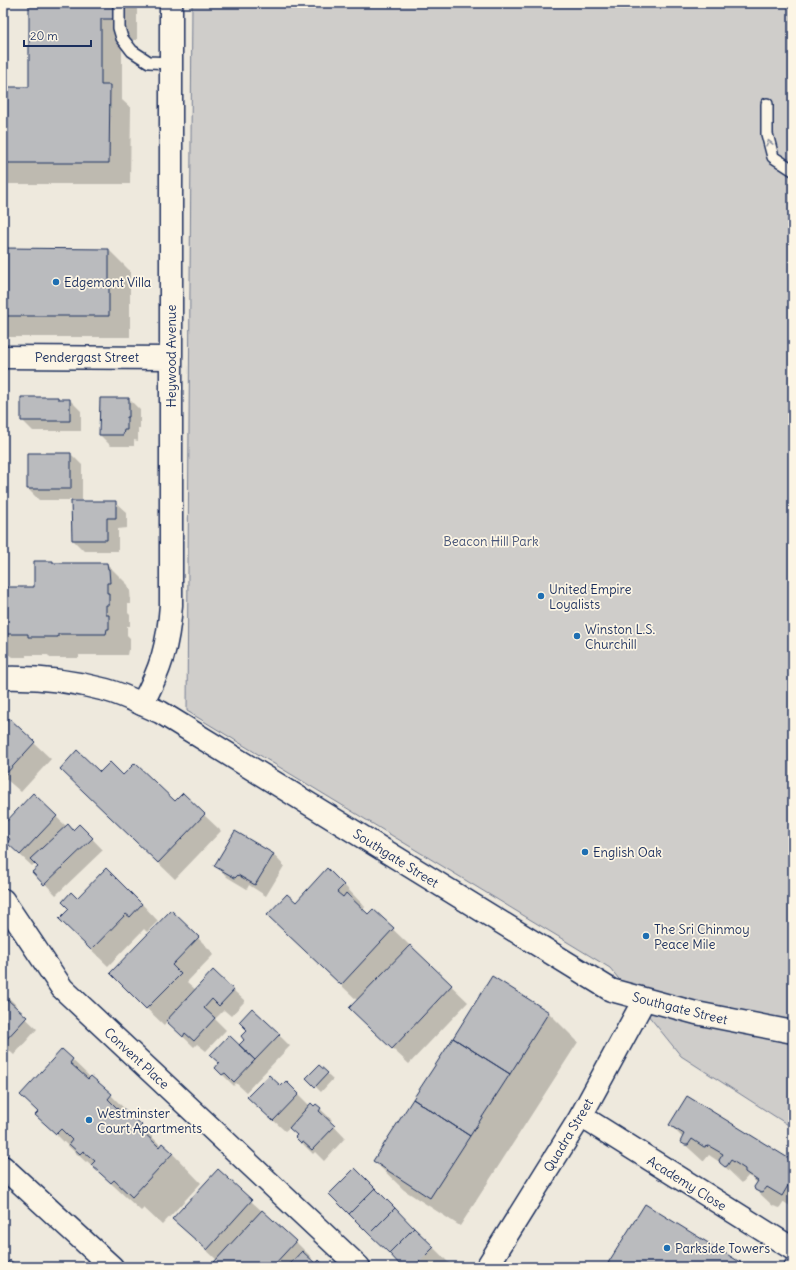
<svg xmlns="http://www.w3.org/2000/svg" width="796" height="1270" viewBox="0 0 796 1270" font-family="Delius,sans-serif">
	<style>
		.green { fill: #cfcdca; stroke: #757e94 }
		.shadow { fill: #0003 }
		.building { fill: #babbbe; stroke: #1b2f5e }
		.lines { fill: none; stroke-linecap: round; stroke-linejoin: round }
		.service-casing { stroke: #1b2f5e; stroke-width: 14 }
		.minor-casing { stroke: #1b2f5e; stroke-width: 25 }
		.tertiary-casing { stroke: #1b2f5e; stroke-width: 25 }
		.secondary-casing { stroke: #1b2f5e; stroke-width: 25 }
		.service { stroke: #fcf5e5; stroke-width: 11 }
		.minor { stroke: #fcf5e5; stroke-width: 22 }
		.tertiary { stroke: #fcf5e5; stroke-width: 22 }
		.secondary { stroke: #fcf5e5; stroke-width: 22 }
		.oneway { stroke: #8c92a2 }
		.poi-dot { fill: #1f6fb2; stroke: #fcf5e5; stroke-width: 1.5 }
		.labels { text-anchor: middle; stroke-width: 3.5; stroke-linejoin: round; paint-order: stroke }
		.poi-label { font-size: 13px; fill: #1b2f5e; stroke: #fcf5e5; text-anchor: start }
		.street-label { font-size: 13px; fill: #1b2f5e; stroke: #fcf5e5 }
		.park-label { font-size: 13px; fill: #485679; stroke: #fcf5e5 }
	</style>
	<rect width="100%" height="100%" fill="#eee9dd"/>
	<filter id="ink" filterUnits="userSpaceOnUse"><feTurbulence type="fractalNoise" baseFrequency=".025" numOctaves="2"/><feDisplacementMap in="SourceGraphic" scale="8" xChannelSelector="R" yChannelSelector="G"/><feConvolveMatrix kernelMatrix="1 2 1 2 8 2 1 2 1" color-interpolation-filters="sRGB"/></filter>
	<g filter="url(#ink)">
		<path class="green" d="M192,3h601v1125l-112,-72 -71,-88 -423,-257z"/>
		<path class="shadow" d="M30,3h102l5,6v31h-15v60l9,8 -1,76h-127v-96h27z
			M3,249l106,1 21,21v66h-127z
			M58,398l2,2h10l11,11v20h-48l-11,-11z
			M101,399h28l11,11v18h-2v13l-4,-1v6h-23l-11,-11z
			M71,454l11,11v35h-43l-11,-11z
			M115,502l12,11v15l-9,1v22h-34l-11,-11z
			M3,509l2,2v63h-2z
			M53,562l2,2h52l21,21 1,4 1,2 1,13h-3v9l2,2v11h-3v9l3,3v12h-2l-1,5h-48v3h-29l-2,-3h-22v2h-13l-3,-2h-6l-1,-1v-68l4,2h28z
			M3,727l31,16 17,16 -30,33 -15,-13 -3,4z
			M100,773l104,42 17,16 -46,48 -98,-94z
			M33,795l33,31 7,5 6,-6 24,25 -47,45 -22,-23 5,-5 -4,-4 -3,3 -13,-12 -7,-14 -9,-9v-4z
			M273,854l11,12 -18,30 -17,-11 -2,4 -20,-12 -11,-12z
			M344,885l21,22 -3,3 6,6 5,-6 95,92 -59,62 -42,-39 -9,-24 -68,-64 6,-34z
			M77,899l65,5 16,17 -11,11 -3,-3 -36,37 -31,-30z
			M198,938l16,16 -27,28 9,8h37l12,11 -14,15 -7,-6 -9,9 11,11 -20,21 -9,-7 -3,3 -27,-26 -3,4 -37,-35z
			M3,952l5,5 -5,5z
			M492,977l57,36 29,29 -118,184 -56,-36 -30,-29z
			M3,992l13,13 -2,2 23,22 -23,26 -11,-10z
			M279,1035l11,11 -44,46 -10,-9 -2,3 -18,-18 23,-22z
			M63,1051l28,27v-1l20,18 50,51 11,7 29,30 -39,42 -18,-17 -3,3 -54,-50 -1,1 -20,-18 -29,-29 2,-3z
			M319,1066l14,13 -12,13 -14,-14z
			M286,1082l24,24 4,1 2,-2 16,15 -2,2 15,16 -21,23 -9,-9 -2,2 -17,-17 2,-2 -8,-8 -5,4 -25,-23z
			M670,1125l123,37v46l-9,-6 -4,6 -7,-2 -17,-16 2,-6 -6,-6 -4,-2 -6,7 -21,-20 -12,-8 -5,6h-1l-22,-20 2,-3z
			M355,1170l95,94 -3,3h-43z
			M218,1171l78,71 16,16 -2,2 6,5 3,-3 5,5h-104l-3,-7 -44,-41z"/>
		<path class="building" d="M29,3h87v16h-15v66h9l-1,78h-106v-76h26z
			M3,248l106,1v67h-106z
			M21,397h37v2h12v22h-49z
			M100,398h29v19h-2v13h-3l-1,5h-24z
			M27,453h44v36h-44z
			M71,501h45v17h-9v22h-35z
			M34,561h19v2h54l1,6h1l1,14h-3v10h2v12h-3v10h3v14h-2l-1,5h-48v3h-30v-3h-23v2h-2v-51h2v2h29z
			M9,718l26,24 -31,34 -1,-1v-50z
			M77,750l23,22 10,-10 13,13 12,-12 40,38 8,-8 22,21 -47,49 -98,-94z
			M33,793l24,23 -37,39 -13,-12 3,-4 -7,-7v-7z
			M68,824l5,6 6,-6 14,14 -49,47 -12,-13 6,-5 -8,-8z
			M235,831l39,23 -19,31 -17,-10 -3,3 -21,-12z
			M106,868l36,36 -12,13 -4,-3 -35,36 -32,-31 10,-10 -7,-7 9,-10 6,6z
			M327,868l17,17 -7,7 6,5 3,-4 22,21 5,-5 21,19 -53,57 -74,-70 20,-21 9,8z
			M171,910l28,27 -27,28 9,9 -35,35 -36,-36z
			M410,945l42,40 -60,64 -43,-41z
			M213,970l21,20 -15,16 -7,-7 -8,9 11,10 -21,23 -9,-8 -2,4 -17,-16z
			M492,976l57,36 -39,62 -57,-36z
			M8,1000l19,17 -24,26v-37z
			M252,1008l28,26 -25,26 -16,-15 5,-5 -3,-4 6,-6 -8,-8z
			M229,1035l26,25 -21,22 -9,-9 -3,2 -7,-7 4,-5 -9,-8z
			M453,1038l57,36 -40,62 -57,-37z
			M62,1049l11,10 -3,4 18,16 3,-3 21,18 -4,5 13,13 3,-3 18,16 -3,3 20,19 3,-4 11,10 -41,44 -18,-17 -3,3 -20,-18 4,-4 -12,-10 -3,3 -11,-10 3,-4 -11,-11 -5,5 -21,-19 3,-3 -18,-17z
			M319,1065l9,8 -13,14 -9,-9z
			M269,1075l12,11 5,-5 13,13 -26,27 -26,-24z
			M687,1096l106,65v16l-11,19 -15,-9 -4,5 -2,1 -6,-3 -1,-3 4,-6 -13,-9v-3l-14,-9 -4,6 -2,1 -5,-4 -1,-3 4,-6 -14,-8 -5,1 -12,-8 -4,6h-3l-5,-3 4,-8 -15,-9z
			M413,1099l57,37 -40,62 -57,-37z
			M311,1103l3,3 2,-2 5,4 -2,3 16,15 -23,24 -9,-8 -2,1 -6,-6 2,-2 -8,-7z
			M355,1168l20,20 -26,26 -20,-20z
			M218,1169l34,31 -45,50 -35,-31z
			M375,1188l20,20 -26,26 -20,-20z
			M645,1204l47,29 56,34h-134l-6,-4z
			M395,1208l19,20 -25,25 -20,-19z
			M262,1210l34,31 -24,26h-53l-5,-5z
			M414,1228l20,19 -20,20h-12l-13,-14z
			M302,1251l14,13 3,-4 5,5 -3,2h-34z
			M10,1260l8,7h-15z"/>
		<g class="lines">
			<g class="service-casing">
				<path id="service" d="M119,3v25l3,10 10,13 17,11 22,1
					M767,104v30l6,23 20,13
					M789,1267l4,-6"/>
			</g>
			<g class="minor-casing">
				<path id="minor" d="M3,357l167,1
					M142,704c19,-35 26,-58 29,-99v-602
					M3,900l59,88 297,279
					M581,1116l212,133
					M3,1167l109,100"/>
			</g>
			<g class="tertiary-casing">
				<path id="tertiary" d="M3,678c35,-1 69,3 103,12 19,5 37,15 54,22l451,278 85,23 97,19"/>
			</g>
			<g class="secondary-casing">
				<path id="secondary" d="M487,1267l94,-151 63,-116"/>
			</g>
			<use href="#service" class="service"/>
			<use href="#minor" class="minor"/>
			<use href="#tertiary" class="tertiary"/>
			<use href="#secondary" class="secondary"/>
		</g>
		<defs><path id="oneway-chevron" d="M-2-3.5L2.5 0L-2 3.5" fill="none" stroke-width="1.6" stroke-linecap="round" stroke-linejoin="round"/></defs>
		<use class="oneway" href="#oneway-chevron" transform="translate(769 143) rotate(-104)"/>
	</g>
	<g class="poi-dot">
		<circle cx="56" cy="282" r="4"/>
		<circle cx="541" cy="596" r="4"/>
		<circle cx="577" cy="636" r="4"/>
		<circle cx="585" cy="852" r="4"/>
		<circle cx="646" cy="936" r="4"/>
		<circle cx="89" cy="1120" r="4"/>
		<circle cx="667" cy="1248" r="4"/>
	</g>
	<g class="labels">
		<g class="poi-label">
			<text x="64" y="287">Edgemont Villa</text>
			<text x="549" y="594">United Empire<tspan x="549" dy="15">Loyalists</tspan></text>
			<text x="585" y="634">Winston L.S.<tspan x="585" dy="15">Churchill</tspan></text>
			<text x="593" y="857">English Oak</text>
			<text x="654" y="934">The Sri Chinmoy<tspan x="654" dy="15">Peace Mile</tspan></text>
			<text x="97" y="1118">Westminster<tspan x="97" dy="15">Court Apartments</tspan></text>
			<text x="675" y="1253">Parkside Towers</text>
		</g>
		<g class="street-label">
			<text transform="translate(171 356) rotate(-90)" y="5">Heywood Avenue</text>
			<text x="87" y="362">Pendergast Street</text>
			<text transform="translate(396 858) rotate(32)" y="5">Southgate Street</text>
			<text transform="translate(680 1008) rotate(14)" y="5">Southgate Street</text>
			<text transform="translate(137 1058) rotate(43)" y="5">Convent Place</text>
			<text transform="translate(568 1135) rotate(-59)" y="5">Quadra Street</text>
			<text transform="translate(687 1183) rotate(32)" y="5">Academy Close</text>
		</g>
		<g class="park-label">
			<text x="491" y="546">Beacon Hill Park</text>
		</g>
	</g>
	<rect width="796" height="1270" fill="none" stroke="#fcf5e5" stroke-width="16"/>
	<rect x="8" y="8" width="780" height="1254" fill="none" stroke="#1b2f5e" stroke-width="1.5" filter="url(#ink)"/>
	<path d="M24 40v6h67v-6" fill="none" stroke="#1b2f5e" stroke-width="2"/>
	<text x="30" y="40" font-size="12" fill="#1b2f5e" stroke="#fcf5e5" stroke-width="3" paint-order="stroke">20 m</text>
</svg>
